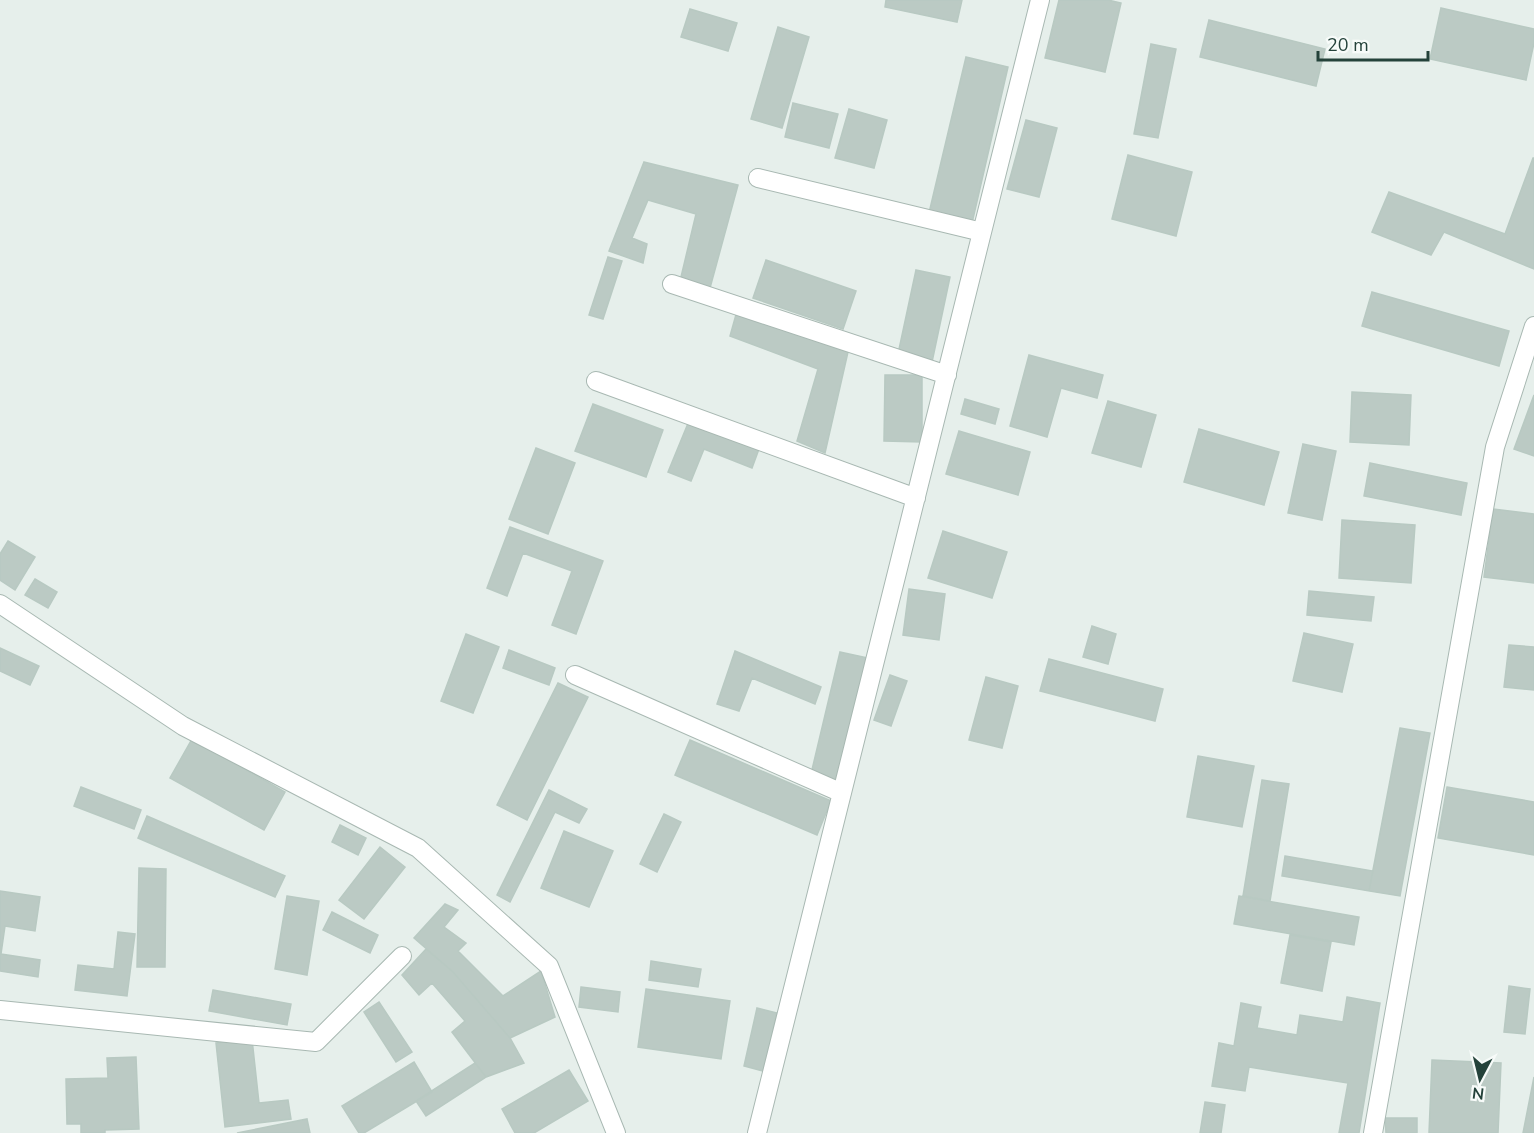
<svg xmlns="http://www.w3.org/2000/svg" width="1534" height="1133" viewBox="0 0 1534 1133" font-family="'Nunito Sans',sans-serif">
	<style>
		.building { fill: #bbcac4; stroke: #b8c9c2; stroke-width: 1.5 }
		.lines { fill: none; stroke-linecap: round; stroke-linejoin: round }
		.minor-casing { stroke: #a8b8b2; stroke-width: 20 }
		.minor { stroke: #fff; stroke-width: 18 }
	</style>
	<rect width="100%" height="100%" fill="#e6efeb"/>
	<path class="building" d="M886,0h76l-5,22 -72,-15z
		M1059,0h49l13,3 -16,69 -60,-14z
		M1441,8l93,21v14l-8,37 -96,-21z
		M690,9l47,14 -9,28 -47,-14z
		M1209,20l116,29 -9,37 -116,-29z
		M778,27l31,10 -27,91 -31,-9z
		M1151,44l25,5 -18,89 -24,-4z
		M966,57l42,10 -36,156 -43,-10z
		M793,103l45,11 -9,34 -44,-11z
		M849,109l38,11 -13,48 -39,-10z
		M1026,120l31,8 -18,69 -32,-8z
		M1128,155l64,17 -16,64 -64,-17z
		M1533,158h1v111l-90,-37 -13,23 -59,-23 17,-40 116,42z
		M644,162l94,23 -28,103 -29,-11 15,-63 -48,-14 -16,38 15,6 -4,19 -34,-12z
		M608,257l14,4 -19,58 -14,-4z
		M766,260l90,31 -13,38 -90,-31z
		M916,270l34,7 -18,85 -34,-8z
		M1372,292l137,39 -10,35 -137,-40z
		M737,311l111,41 -23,101 -28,-12 21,-72 -88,-33z
		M1029,355l74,20 -6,23 -36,-10 -14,49 -37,-11z
		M885,375h37v67l-38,-1z
		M1352,392l59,3 -2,50 -59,-3z
		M1534,395v61l-20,-7z
		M965,399l34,10 -4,15 -34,-10z
		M1108,401l48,14 -15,52 -49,-14z
		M593,404l70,26 -17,47 -71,-26z
		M689,421l70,28 -7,19 -48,-19 -13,32 -23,-9z
		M1199,429l80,23 -15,53 -80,-23z
		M959,431l71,21 -12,43 -72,-21z
		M1303,444l33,7 -14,69 -34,-7z
		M536,448l39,15 -27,71 -39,-15z
		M1370,463l97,20 -6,32 -97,-19z
		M1493,509l41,5v69l-50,-6z
		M1342,520l73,5 -4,58 -72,-5z
		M510,527l93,34 -27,73 -24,-9 20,-54 -49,-18 -16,43 -20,-8z
		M943,531l64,21 -15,46 -64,-20z
		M8,541l27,16 -20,33 -15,-10v-26z
		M35,579l22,13 -9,16 -23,-13z
		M909,589l36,5 -6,46 -36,-5z
		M1309,591l65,6 -3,24 -64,-6z
		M1092,626l24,8 -8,30 -25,-7z
		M1304,633l49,11 -11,48 -49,-11z
		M466,634l33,13 -26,66 -32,-12z
		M1509,645l25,2v43l-30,-3z
		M0,648l39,18 -9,19 -30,-14z
		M509,650l46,18 -6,17 -46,-17z
		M735,651l86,36 -6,17 -63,-26 -13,33 -22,-7z
		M840,652l28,6 -29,122 -28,-6z
		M1049,659l114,30 -8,32 -115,-30z
		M890,675l17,6 -16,45 -17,-6z
		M986,677l32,9 -16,62 -33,-8z
		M558,683l30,14 -61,123 -30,-15z
		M1400,728l30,5 -30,163 -31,-5z
		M192,739l93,53 -21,38 -94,-52z
		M690,740l141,61 -14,34 -142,-60z
		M1198,756l56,10 -12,61 -55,-10z
		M1262,780l27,4 -19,117 -27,-5z
		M81,787l60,23 -7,19 -60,-23z
		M1447,787l87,15v53l-96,-17z
		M549,790l38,19 -8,14 -24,-11 -45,90 -13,-7z
		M664,814l17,8 -24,50 -17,-8z
		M147,816l138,60 -10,21 -137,-59z
		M340,825l26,13 -8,17 -26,-13z
		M564,831l49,20 -24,56 -48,-19z
		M380,847l25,20 -41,52 -25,-19z
		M1285,856l88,15 -4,20 -87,-15z
		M139,868l27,1 -1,98h-28z
		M0,891l40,6 -5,34 -30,-5 -4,28 39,6 -2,17 -38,-6z
		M287,896l32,5 -12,74 -32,-6z
		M1239,896l120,21 -5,28 -120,-21z
		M445,904l13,6 -14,17 22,16 -8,8 45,45 38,-25 14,46 -45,21 -57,-66 -39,-34z
		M332,912l46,23 -8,18 -47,-23z
		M118,932l17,2 -8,62 -52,-6 3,-25 36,4z
		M1290,935l41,7 -9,49 -41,-8z
		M426,949l27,23 57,66 14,25 -38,14 -34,-45 13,-11 -33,-38 -13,12 -17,-20z
		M651,961l50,8 -3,18 -49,-7z
		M1509,986l21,3 -5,45 -21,-2z
		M581,987l39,5 -2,20 -39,-5z
		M646,989l84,12 -9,58 -83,-12z
		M213,990l78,14 -4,21 -78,-14z
		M1347,997l33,6 -21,130h-20l9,-50 -99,-16 -4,24 -33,-5 7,-43 15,3 7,-43 20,4 -4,21 40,7 3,-20 43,7z
		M379,1002l33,50 -16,10 -32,-50z
		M757,1008l20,5 -14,58 -19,-5z
		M252,1039l7,64 29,-3 3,19 -66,8 -9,-84z
		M136,1057l3,72 -34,1v3h-24v-9h-14l-1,-45 42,-1 -1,-20z
		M1432,1060l69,3 -3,70h-69z
		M414,1062l18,30 -68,41h-5l-17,-27z
		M475,1063l11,14 -60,39 -10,-15z
		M569,1070l19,31 -54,32h-19l-13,-24z
		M1534,1077v56h-11z
		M1205,1102l20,3 -4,28h-21z
		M1385,1118h32v15h-31z
		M307,1119l3,14h-73z"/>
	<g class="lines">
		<g class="minor-casing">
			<path id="minor" d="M758,178l224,54
				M672,284l275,91
				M596,381l320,117
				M0,604l183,122 235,122 131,118 67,167
				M575,675l267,118
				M0,1010l316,32 86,-86
				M757,1133l283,-1133
				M1373,1133l122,-686 39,-121"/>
		</g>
		<use href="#minor" class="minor"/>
	</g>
	<g transform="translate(1480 1079) rotate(187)" stroke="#f7fbf9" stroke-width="4.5" paint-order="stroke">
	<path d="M0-4.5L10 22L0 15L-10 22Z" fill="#24423a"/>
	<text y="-9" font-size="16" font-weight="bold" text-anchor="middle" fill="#24423a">N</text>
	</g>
	<path d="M1318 51v9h110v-9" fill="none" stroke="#24423a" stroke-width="3"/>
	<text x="1327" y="51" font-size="18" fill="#24423a" stroke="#f7fbf9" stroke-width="4.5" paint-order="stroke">20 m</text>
</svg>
